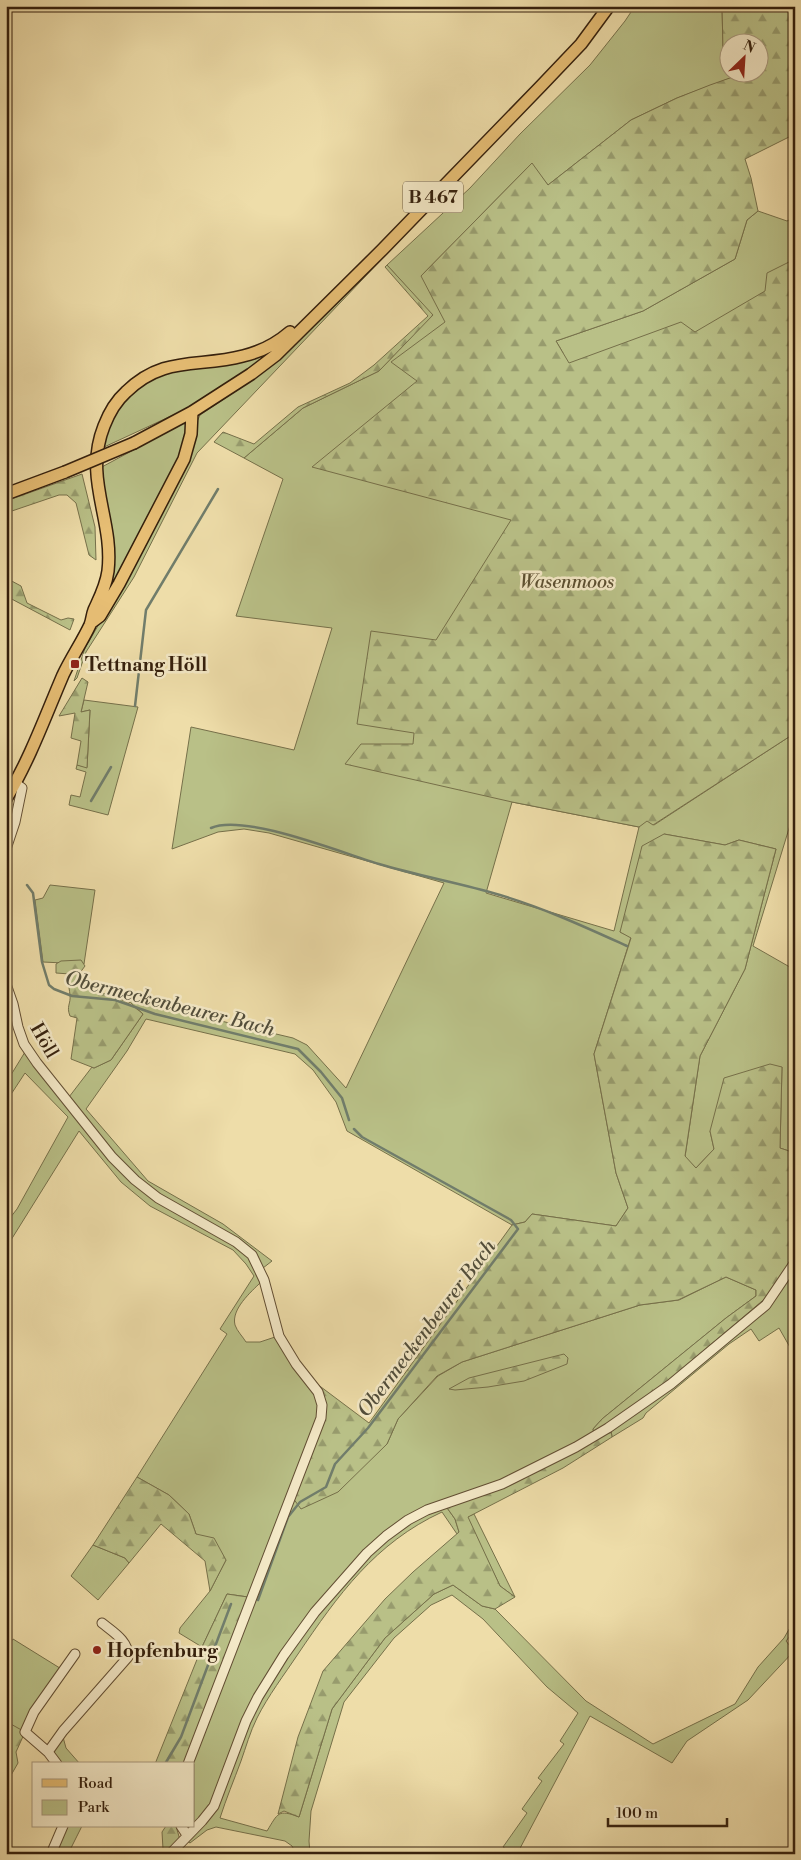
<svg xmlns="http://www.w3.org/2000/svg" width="801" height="1860" viewBox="0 0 801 1860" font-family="'Libre Bodoni',serif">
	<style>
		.green { fill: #b9c087; stroke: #76704a; fill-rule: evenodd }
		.forest { fill: url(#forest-firs); stroke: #76704a }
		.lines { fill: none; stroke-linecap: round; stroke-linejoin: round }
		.stream { stroke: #717d6b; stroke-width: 2.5 }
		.minor-casing { stroke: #624e33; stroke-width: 11 }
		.major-casing { stroke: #341f0c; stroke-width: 14 }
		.minor { stroke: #f4e9c7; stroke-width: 9 }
		.major { stroke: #e7be74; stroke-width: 11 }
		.major-bridge-casing { stroke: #341f0c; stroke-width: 14; stroke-linecap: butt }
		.major-bridge { stroke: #e7be74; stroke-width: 11 }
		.poi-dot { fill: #8f2418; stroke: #f4e9c7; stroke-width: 2 }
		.labels { text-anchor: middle; stroke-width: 5; stroke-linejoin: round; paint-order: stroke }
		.shield { fill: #f4e9c7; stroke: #6e5c44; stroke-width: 1 }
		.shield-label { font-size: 18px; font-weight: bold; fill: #341f0c }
		.park-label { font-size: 19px; font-style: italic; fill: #5c4f31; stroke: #f4e9c7 }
		.poi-label { font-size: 19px; font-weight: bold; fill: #341f0c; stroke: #f4e9c7; text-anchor: start }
		.street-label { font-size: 19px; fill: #341f0c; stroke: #f4e9c7 }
		.water-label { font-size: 20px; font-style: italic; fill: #524e3b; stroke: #f4e9c7 }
	</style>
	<defs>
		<pattern id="forest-firs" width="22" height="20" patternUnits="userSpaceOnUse" patternTransform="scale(1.25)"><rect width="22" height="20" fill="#b9c087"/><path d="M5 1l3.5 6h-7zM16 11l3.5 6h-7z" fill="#979b6d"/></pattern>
	</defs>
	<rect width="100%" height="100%" fill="#eedda9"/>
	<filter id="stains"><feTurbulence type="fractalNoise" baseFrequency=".004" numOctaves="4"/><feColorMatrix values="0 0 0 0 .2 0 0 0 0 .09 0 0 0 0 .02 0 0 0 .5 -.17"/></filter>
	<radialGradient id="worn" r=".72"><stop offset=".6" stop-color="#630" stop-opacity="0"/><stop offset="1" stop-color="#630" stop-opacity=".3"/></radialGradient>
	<path class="green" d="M635,6h87l1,43h5v23l16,1 -67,25 -46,22 -83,65 -17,-21 -110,112 142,77 -7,-12 87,-30 92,-52 12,-39 11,-9 29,10 8,-4v509l-147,95 6,4 141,-92v92l-4,-3 -38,124 42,24v195l-6,-14 -9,-3 2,-81 -72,64 4,18 -18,19 -11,-11 15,-101 45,-87 31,-120 -37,-9 -14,5 -61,-11 -44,98 11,5 -37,117 22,119 12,35 -12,18 -84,-12 -7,8 -13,3 -165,-94 -11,-29 -23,-32 -18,-16 -149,-35 -19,32 -41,58 62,72 75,43 49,37 -9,7 -10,-17 -8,-7 -89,-51 -35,-31 -52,-65 23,-30 2,1 17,-8 32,-46 -12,-11 -16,-7 178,42 14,7 39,43 98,-205 -175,-50 -25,-4 -26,3 -46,17 19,-122 103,23 38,-122 -96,-12 47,-137 -39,-21 59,-50 76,-37 53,-56 -45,-50 83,-77 50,-54 70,-69 35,-44zM512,802l127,25 -25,104 -128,-38z
		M381,260l-184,193 -63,124 -48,75 -9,26 -3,3 11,-33 45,-77 70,-156 39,-26 36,-27 98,-96z
		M271,349l1,2 -27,20 -61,39 -82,38 10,-30 19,-26 35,-21z
		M189,420l-5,30 -72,137 -3,-2 -9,-117z
		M84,700l54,7 -30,108 -39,-10 2,-10 9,2 6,-25 -10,-3 1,-4 10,2 3,-57 -9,2z
		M50,885l45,5 -11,74 -41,-2 -8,-62 8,-2z
		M25,1052l93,117 127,84 7,8 9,21c-10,10 -30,27 -26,43 2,6 8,12 11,17h14l15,-5 32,42 11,22v17l-70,179 -21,-3 -25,53 -23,-14 1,-5 30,-37 16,-31 -30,-26 -7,-20 -20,-19 -32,-18 90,-143 -7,-5 34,-53 -8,-12 -13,-14 -83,-44 -29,-24 -42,-51 -73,117v-25l11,-14 51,-92 -43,-44 -19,29v-19z
		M795,1269v87l-16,-28 -20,13 -8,-12 -22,15 -83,69 -3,5 -31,19 -1,-7 142,-112z
		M726,1277l30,13v6l-30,22 -124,101 -9,10 1,4 -62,34 -144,63 -108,126 -69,148 -17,20v-60h-3l102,-266 94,-54 11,-25 40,-43 24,-14 178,-57 39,-5z
		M445,1505l10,14 4,13 -2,2 -15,-22c-67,31 -104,83 -144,142 -14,21 -30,42 -41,64 -7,14 -11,29 -16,43 -7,19 -15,38 -21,57l47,13c11,-18 11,-22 32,-14l33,-108 53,-71 49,-44 19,-9 29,21 13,3 91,92 67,43 82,-40 23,-37 26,-29 11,-19v11l-9,11 8,10 -46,49 -61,41 -15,22 -82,-47 -73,138h-14l3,-5 -3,-2 24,-34 -5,-4 20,-28 -4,-3 26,-34 -4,-3 18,-28 -31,-26 -64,-68 -31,-24 -21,10 -37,33 -50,64 -33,109 -2,30 1,13h-14l-4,-8 -7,-5 -69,-14 -9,3 -17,13 -3,-2 23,-25 48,-113 46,-72 74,-85 34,-25z
		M474,1514l41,83 -15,-11 -33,-69z
		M93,1545l32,13 4,5 -31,37 -27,-24z
		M13,1639l50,31 -38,62 -19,-4v-78z
		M63,1737l3,11 14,16h-20l-11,-14z
		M65,1826h17l-14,28h-14z"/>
	<path class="forest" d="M722,6h73v128l-50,25 6,19 7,33 -11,9 -12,39 -92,52 -87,30 13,22 112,-41 14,10 70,-41 2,-18 28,-14v474l-142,92 -6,-4 -8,6 -127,-25 -167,-38 16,-20h52l1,-11 -57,-9 14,-93 65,9 75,-120 -199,-53 105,-86 -26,-19 54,-40 -24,-46 111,-113 16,22 83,-65 46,-22 33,-13 34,-12 14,-1v-30h-30v7l-5,1z
		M387,265l46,50 -54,56 -76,37 -59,50 -30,-16 9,-10 31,12 44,-37 52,-24 24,-18 54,-49 -43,-49z
		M82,474l13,53 1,33 -7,-5 -13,-52 -9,-8h-8l-53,18v-12z
		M6,578l15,8 6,17 34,17 7,-2 6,1 -4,11 -64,-34z
		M82,678l6,4 -7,30 9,-2 -3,58 -10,-3 4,-24 -10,-3 4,-25 -16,3z
		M664,834l61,11 14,-5 37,9 -31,120 -45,87 -15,100 11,12 18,-19 -4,-18 14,-53 46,-14 12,3 -2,81 9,3 6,14v92l-27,39 -112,95 -62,42 -1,-4 9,-10 124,-101 30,-22v-6l-30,-13 -48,23 -38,5 -178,57 -25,14 -39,43 -11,25 -49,48 -37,17 -8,-11 33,-86 -3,-20 -6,-8 52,39 143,-198 13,-3 7,-8 84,12 12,-18 -12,-35 -22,-119 37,-116 -11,-6 22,-86z
		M81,960l4,6 -6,8 5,8 -3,6c26,6 41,8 62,26l-32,46 -17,8 -23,-9 6,-41 -7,-2c-4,-10 1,-12 0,-21 -1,-10 -3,-11 0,-21l-14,-1v-9l5,-3z
		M564,1354l4,4 -1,6 -43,17 -36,6 -33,3 -6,-1 20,-11z
		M611,1430l1,7 -49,31 -95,49 32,69 15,11 -20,12 -13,-3 -29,-21 -19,9 -49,44 -53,71 -33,108 -15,-6 -6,3 20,-77 25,-66 62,-72 28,-27 46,-40 -4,-13 -10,-14z
		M137,1477l32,18 20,19 7,20 18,4 12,22 -16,31 -5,-30 -44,-37 -32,39 -4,-5 -32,-13z
		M227,1594l21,3 -63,167h-30l47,-117z
		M9,1723l16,9 -9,20 2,11 -12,21v-56z
		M166,1826h10l4,14 -13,11 -4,-2 -1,-17z"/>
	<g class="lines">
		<path class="stream" d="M135,706l11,-96 72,-121
			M91,801l20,-34
			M211,828c33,-15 131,25 168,36 40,12 81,19 121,31 44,13 85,32 127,51
			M27,885l6,8 9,69 7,23 5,4 18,7 43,4 40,14 143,35 23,23 21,26 7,22
			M258,1600l30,-83 12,-15 26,-15 9,-23 33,-36 150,-199 -7,-9 -149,-83 -8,-8
			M165,1764l16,-27 50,-133"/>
		<g class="minor-casing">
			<path id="minor" d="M6,849l9,-27 7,-34 -7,-5
				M6,984l7,20 5,23 6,17 13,19 75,94 23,23 23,18 78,44 16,13 12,25 15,56 17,28 22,28 4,13 -1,13 -133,346
				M48,1752l15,-21 65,-74c1,-16 -15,-25 -26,-34
				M57,1764l-9,-12 -23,-20 9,-20 41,-58
				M181,1826l6,9
				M51,1854l12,-28
				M170,1854l32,-33 12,-15 32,-85 12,-24 26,-42 31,-43 52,-59 19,-17 22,-16 19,-10 75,-26 74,-37 32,-19 63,-44 95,-79 29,-43"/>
		</g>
		<g class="major-casing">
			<path id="major" d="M134,443l58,-31 59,-38 25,-19 106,-105 159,-164 40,-42 28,-38
				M6,494l59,-22
				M92,622l8,-6 19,-32 65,-125 7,-25 1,-22
				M6,799c24,-40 39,-82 57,-124 8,-17 19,-33 27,-50 2,-5 2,-10 4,-15 6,-13 12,-24 14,-39 6,-52 -25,-92 -4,-145 5,-13 12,-25 22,-34 38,-37 72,-24 117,-36 17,-4 33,-12 47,-24"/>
		</g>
		<use href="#minor" class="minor"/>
		<use href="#major" class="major"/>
		<g class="major-bridge-casing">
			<path id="major-bridge" d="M65,472l69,-29"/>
		</g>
		<use href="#major-bridge" class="major-bridge"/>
	</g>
	<g class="poi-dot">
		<rect x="70" y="659" width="10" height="10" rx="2.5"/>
		<circle cx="97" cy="1650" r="5"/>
	</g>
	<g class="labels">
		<rect class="shield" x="403" y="181.5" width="60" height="31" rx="4"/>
		<g class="shield-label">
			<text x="433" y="203">B 467</text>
		</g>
		<g class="park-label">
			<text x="567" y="588">Wasenmoos</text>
		</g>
		<g class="poi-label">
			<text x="85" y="671">Tettnang Höll</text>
			<text x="107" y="1657">Hopfenburg</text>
		</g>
		<g class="street-label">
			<text transform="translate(45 1040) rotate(60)" y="7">Höll</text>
		</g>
		<g class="water-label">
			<text transform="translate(170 1003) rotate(14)" y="7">Obermeckenbeurer Bach</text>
			<text transform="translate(426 1328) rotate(-53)" y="7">Obermeckenbeurer Bach</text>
		</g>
	</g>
	<rect width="801" height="1860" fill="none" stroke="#eedda9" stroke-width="25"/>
	<rect x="8" y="8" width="786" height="1845" fill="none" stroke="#341f0c" stroke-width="2.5"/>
	<rect x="12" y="12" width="776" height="1835" fill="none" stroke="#341f0c"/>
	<rect x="32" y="1762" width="162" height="65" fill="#f4e9c7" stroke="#a7987c"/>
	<rect x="42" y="1779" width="25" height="8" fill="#e7be74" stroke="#a7987c"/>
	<text x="78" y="1788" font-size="15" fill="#341f0c">Road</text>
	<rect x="42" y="1800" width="25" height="15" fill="#b9c087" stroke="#a7987c"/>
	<text x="78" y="1812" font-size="15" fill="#341f0c">Park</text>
	<g transform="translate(744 58) rotate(25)"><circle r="24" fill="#f4e9c7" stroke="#a7987c"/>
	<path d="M0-4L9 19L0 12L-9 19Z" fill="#8f2418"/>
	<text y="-8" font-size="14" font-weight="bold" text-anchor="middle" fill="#341f0c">N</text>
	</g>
	<path d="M608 1818v8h119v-8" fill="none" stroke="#341f0c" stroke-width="2.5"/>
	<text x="616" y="1818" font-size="15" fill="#341f0c" stroke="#f4e9c7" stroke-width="4" paint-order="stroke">100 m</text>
	<rect width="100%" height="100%" filter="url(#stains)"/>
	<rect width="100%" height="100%" fill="url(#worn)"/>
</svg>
